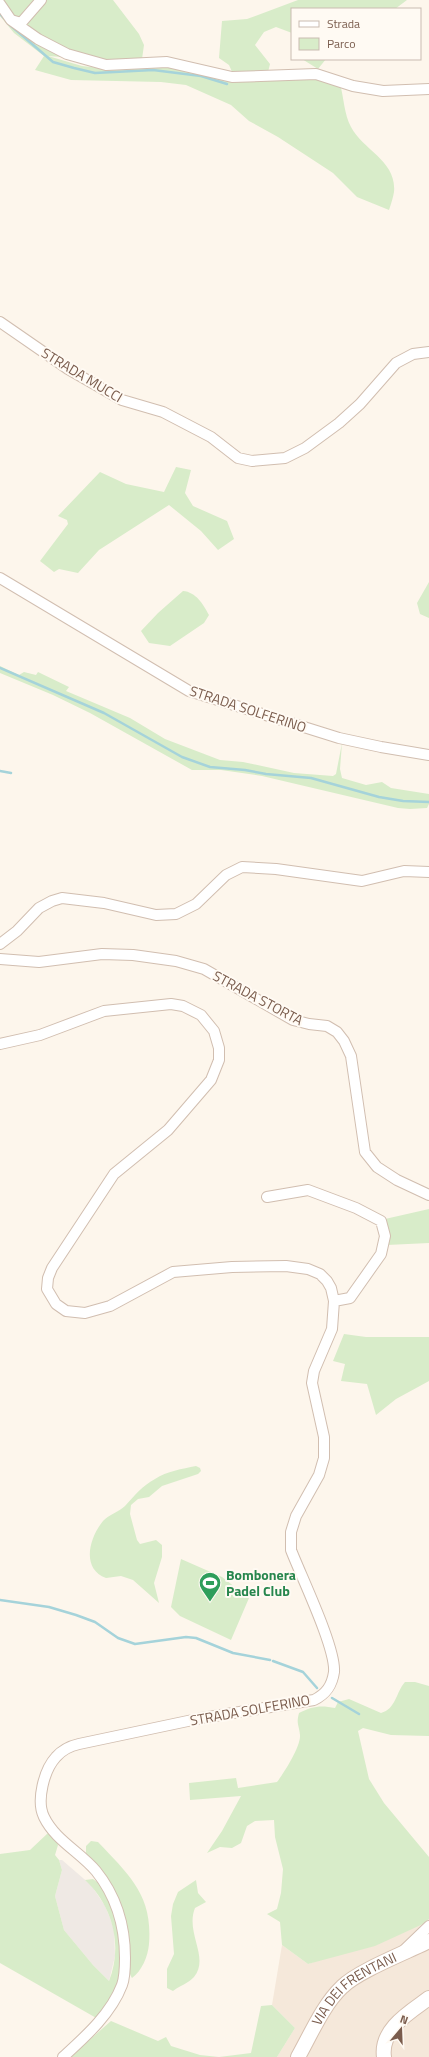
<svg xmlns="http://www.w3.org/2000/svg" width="429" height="2057" viewBox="0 0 429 2057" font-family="'Titillium Web',sans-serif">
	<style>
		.residential { fill: #f5e8da }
		.industrial { fill: #efe9e4 }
		.green { fill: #d8ecc9 }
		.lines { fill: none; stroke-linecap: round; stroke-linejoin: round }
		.stream { stroke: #a5d3da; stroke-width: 2.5 }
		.street-casing { stroke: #d1beb0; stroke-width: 12 }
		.secondary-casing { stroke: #d6c0b0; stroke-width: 16 }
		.street { stroke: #fff; stroke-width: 10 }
		.secondary { stroke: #fff; stroke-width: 14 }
		.labels { text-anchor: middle; stroke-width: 4; stroke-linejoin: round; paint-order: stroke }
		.street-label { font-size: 14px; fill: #7a5c4d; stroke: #fffaf3 }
		.leisure-label { font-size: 14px; font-weight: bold; fill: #27864d; stroke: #fffaf3; text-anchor: start }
	</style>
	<rect width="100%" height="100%" fill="#fdf6ec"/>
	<path class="residential" d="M429,1919v138h-152l18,-29 -23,-23 10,-60 26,19 115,-40z"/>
	<path class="industrial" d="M59,1860h3l29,25 14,21 5,12 4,12 1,26 -6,25 -16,-16 -29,-35 -9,-34 7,-26z"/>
	<path class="green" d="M0,0h39l-6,17 14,-17h66l26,34 5,11 -2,14 -12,3 -82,-6 34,10 27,3 44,-3 21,1 32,7 96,2 38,8c4,14 4,30 11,43 12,23 46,34 43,65 -1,6 -3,12 -5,18l-32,-13 -24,-24 -55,-36 -29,-16 -18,-16 -45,-20 -25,-3 -90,-2 -36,-10 9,-14 -30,-23 -14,-17z
		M298,0h109l-12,9h-103v24l-16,-6 -12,5 -9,13 15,19 -2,8 -35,2 -4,-9 -10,-7 3,-37 25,-2z
		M302,59h24l-8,10z
		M176,467l15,3 -6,23 8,13 34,15 7,18 -16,11 -17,-19 -32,-26 -70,45 -21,23 -19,-4 -5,3 -14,-11 28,-37 -1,-4 -9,-4 42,-44 26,12 38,8z
		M429,582v36l-9,-4 -3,-11z
		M183,591c13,1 20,13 26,24l-5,8 -34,23 -21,-3 -8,-12 17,-18z
		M0,666l19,9 5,-3 12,3 2,-3 31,15 -3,4 64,27 35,21 55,21 23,2 51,11 39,3 3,-2 6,-31 -2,26 2,9 24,7 16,-3 9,6 38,6v10l-2,4 -17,1 -12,-1 -136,-32 -41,-6h-29l-102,-57 -37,-18 -53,-22z
		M429,1209v34l-42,2 -2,-26z
		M344,1334l22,3h63v44l-33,18 -20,16 -9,-31 -26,-3 4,-17 -12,-3z
		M196,1466l4,2 1,3 -3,3 -36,12 -13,11 -11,2 -7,6 -1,9 7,26 3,4 16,-4 6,5v12l-8,26 5,20 -26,-23 -12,-4 -15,2c-25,-9 -17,-40 -3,-57 5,-6 16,-9 22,-15 10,-11 17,-20 30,-27 12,-8 27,-10 41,-13z
		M181,1559l41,18 27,21 -18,42 -51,-24 -9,-9z
		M405,1682h10l14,4v50l-38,-1 -28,-7 -5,3 11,48 15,24 45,54v62l-6,5 -48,22 -67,18 -26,-19 -2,-23 -13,-8 10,-5 4,-16 2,-24 -8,-32 -1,-17 -19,1 -8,5 -6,17 -9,5 -12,-1 -13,6 15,-22 19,-35 -51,4 -1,-17 47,-5 2,10 39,-6c7,-9 24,-36 23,-47 -1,-10 -4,-11 -1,-22 13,-7 22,-8 36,-5l3,-6 11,-3 32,14c15,-4 15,-21 24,-31z
		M48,1833l8,7 2,5 -3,10 4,5 3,10 -7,26 9,34 29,35 16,16c14,-35 4,-75 -24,-101l8,-1 8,6 8,13 13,42 -2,42 -16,29 -6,8 -98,-56v-109l30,-4z
		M91,1841l7,1c31,33 55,53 51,102 -1,12 -7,27 -17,34 -7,-12 -2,-30 -4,-45 -4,-31 -20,-55 -42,-77v-10z
		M196,1880l2,13 8,9 -11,6c-10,25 15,49 -1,69 -5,6 -15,9 -21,14l-6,-3v-19l7,-15 -3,-38 2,-12 5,-12z
		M272,2005l23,23 -18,29h-58l32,-4 10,-47z
		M111,2021l47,20 8,-4 5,9 29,9 19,2h-149z"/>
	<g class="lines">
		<path class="stream" d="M0,14l4,4
			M10,25l43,37 21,6 21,5 58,-3 48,6 26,8
			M0,668l104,45 78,44 28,10 35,3 21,4 45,4 68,19 24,4 26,1
			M0,771l11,2
			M0,1600l49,7 27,8 19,7 23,16 17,6 51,-7 10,1 37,15 37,7
			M273,1661l30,11 14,16
			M332,1698l27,16"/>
		<g class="street-casing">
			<path id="street" d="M0,4l11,16 10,3 20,-23
				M11,20l27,19 29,15 39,11 61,-3 65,15 84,-3 37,12 30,5 46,-2
				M0,322l68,47 54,31 41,12 48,25 27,21 14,3 33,-3 20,-10 34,-25 21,-19 36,-41 17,-9 16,-2
				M0,578l189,113 150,47 42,9 48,8
				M0,944l17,-13 22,-23 13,-7 10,-3 42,5 52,12 20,-1 20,-10 30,-29 16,-8 34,2 86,12 42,-10 25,1
				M0,959l39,3 63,-8 31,1 43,6 28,8 89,51 16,4 18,2 10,6 7,9 7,15 14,96 12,15 20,13 32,15
				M0,1044l40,-9 64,-24 67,-7 12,2 18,9 13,16 5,17v12l-8,20 -43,50 -54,44 -62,94 -4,10 -1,11 9,15 10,7 19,2 25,-7 63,-34 59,-5 54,-1 22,3 12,5 7,7 4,7 3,13 -2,28 -18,42 -2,12 12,54v21l-5,17 -23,41 -5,16v18c10,26 45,98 43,122 -2,14 -8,22 -20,28l-112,18 -123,26c-9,2 -17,6 -23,13 -12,13 -20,44 -12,60 11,23 36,35 52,54 21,26 29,55 29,87 0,9 0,19 -3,27 -11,29 -37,52 -59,72
				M267,1197l41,-7 48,18 25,13 4,15 -4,18 -31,44 -16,3
				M403,1951l26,-25"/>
		</g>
		<g class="secondary-casing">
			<g id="secondary">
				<path id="s1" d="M298,2057c13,-23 25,-52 44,-70 16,-16 65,-35 87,-46"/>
				<path d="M384,2057c-4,-28 26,-45 45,-59"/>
			</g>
		</g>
		<use href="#street" class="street"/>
		<use href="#secondary" class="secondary"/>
	</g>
	<defs>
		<g id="stadium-pin" transform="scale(1.15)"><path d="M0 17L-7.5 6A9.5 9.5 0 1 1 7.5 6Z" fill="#2e9e5b" stroke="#fffaf3"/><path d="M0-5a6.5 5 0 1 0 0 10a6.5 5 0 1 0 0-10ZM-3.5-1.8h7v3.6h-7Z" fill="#fff"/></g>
	</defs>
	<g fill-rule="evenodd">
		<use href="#stadium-pin" x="210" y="1583"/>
	</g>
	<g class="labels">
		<g class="street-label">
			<text transform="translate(82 375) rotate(31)" y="5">STRADA MUCCI</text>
			<text transform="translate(248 709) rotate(18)" y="5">STRADA SOLFERINO</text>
			<text transform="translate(258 998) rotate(28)" y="5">STRADA STORTA</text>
			<text transform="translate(250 1710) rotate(-10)" y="5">STRADA SOLFERINO</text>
			<text dy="5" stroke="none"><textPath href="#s1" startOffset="91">VIA DEI FRENTANI</textPath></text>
		</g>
		<g class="leisure-label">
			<text x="226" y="1580">Bombonera<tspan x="226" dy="16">Padel Club</tspan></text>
		</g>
	</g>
	<rect x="291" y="8" width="130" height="52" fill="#fffaf3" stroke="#cabbb1"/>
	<rect x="299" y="21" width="20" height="6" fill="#ffffff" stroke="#cabbb1"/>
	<text x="327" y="28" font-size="12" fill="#7a5c4d">Strada</text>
	<rect x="299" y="38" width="20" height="12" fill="#d8ecc9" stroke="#cabbb1"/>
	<text x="327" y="48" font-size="12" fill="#7a5c4d">Parco</text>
	<g transform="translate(401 2029) rotate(19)" stroke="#fffaf3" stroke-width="3" paint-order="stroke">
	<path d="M0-3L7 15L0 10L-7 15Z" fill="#7a5c4d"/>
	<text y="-6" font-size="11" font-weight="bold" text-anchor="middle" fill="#7a5c4d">N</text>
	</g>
</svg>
